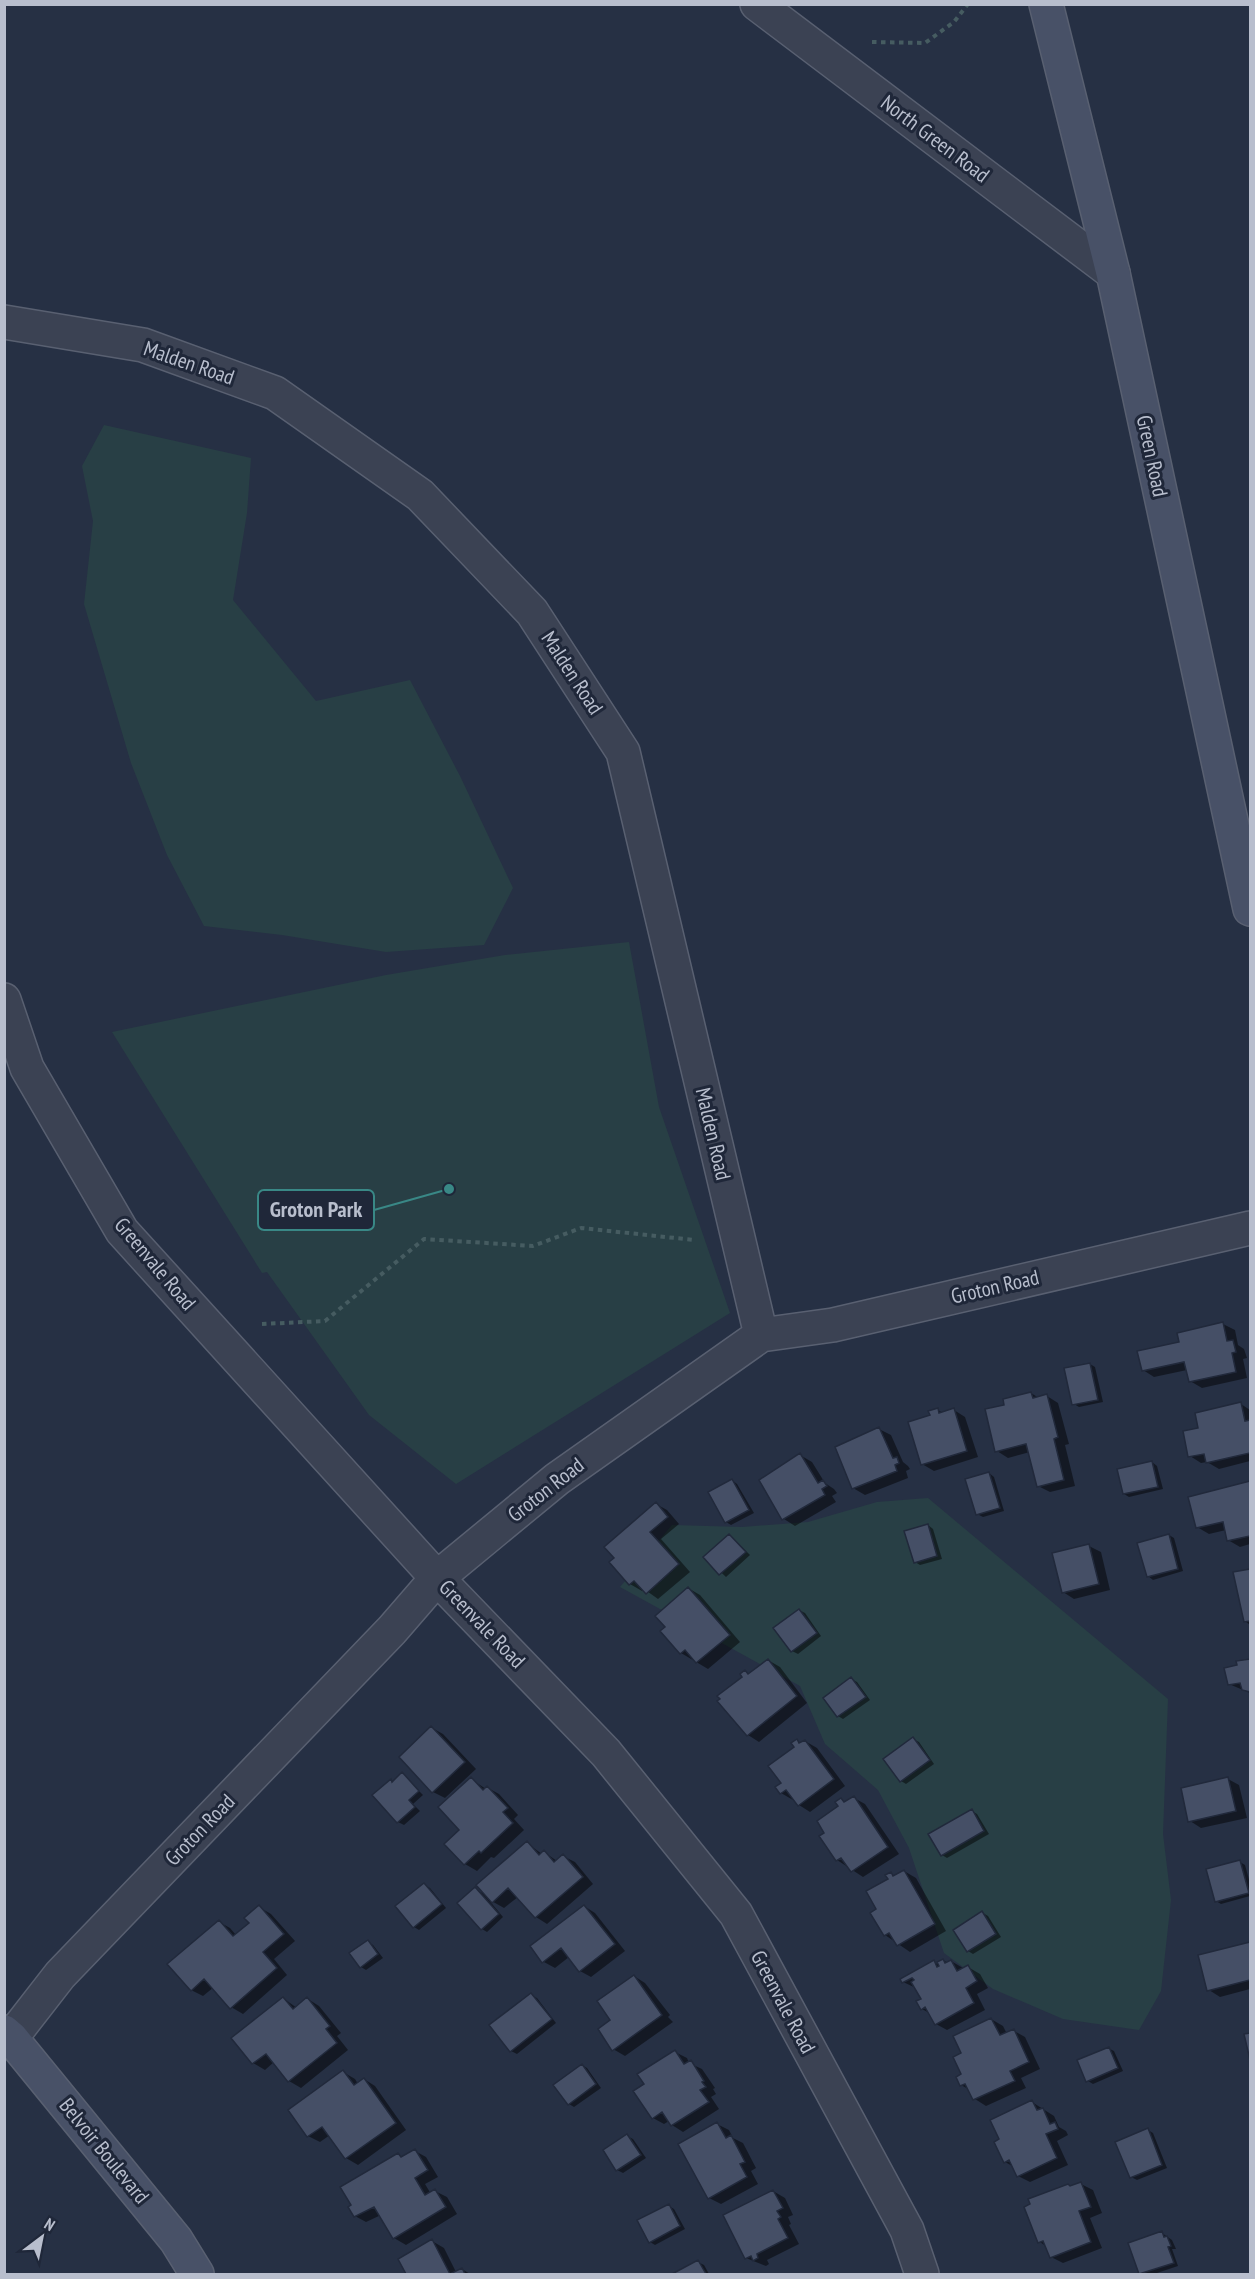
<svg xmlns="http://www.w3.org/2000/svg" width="1255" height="2279" viewBox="0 0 1255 2279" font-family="'PT Sans Narrow',sans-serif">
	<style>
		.green { fill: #283f45 }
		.shadow { fill: #0007 }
		.building { fill: #454f66; stroke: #21293b; stroke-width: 1.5 }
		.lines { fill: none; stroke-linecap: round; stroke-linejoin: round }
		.street-casing { stroke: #596071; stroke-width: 36 }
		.secondary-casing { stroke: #596071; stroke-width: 36 }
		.path { stroke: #465c61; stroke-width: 4; stroke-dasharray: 4.5 4.5; stroke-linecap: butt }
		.street { stroke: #3b4253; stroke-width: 33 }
		.secondary { stroke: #485167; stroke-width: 33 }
		.labels { text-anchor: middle; stroke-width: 6; stroke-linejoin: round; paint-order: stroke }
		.street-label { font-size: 21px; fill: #b8becd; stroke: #1f2739 }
		.leader { fill: none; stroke: #398886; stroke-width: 2 }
		.callout-dot { fill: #398886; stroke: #1f2739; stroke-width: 2 }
		.callout { fill: #1f2739; stroke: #398886; stroke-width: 2 }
		.callout-label { font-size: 22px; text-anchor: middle; font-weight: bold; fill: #b8becd }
	</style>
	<rect width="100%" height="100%" fill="#263044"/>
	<path class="green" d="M104,425l147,33 -4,55 -14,87 83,101 94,-21 50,96 53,112 -29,57 -98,7 -104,-17 -78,-9 -37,-71 -36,-92 -47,-159 9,-83 -11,-55z
		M629,942l30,165 71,206 -274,171 -87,-69 -102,-143 -5,1 -150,-241 274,-57 119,-20z
		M928,1498l240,201 -5,135 8,66 -10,91 -22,39 -76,-11 -70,-30 -49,-36 -35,-105 -31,-58 -53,-46 -25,-58 -180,-99 52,-62 70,2 66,-5 69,-20z"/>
	<path class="shadow" d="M1223,1324l12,6 3,15 6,4 3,9 -4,1 4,19 -45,10 -12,-7 -3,-11 -33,7 -11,-7 38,-27z
		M1090,1364l5,3 8,35 -24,5 -5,-3z
		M1031,1393l8,5 8,-2 11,7 11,41 -4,1 10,41 -25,6 -12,-6 -8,-34 -22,6 -11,-7 9,-45z
		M1241,1404l9,6v51l-31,8 -12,-7 -6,1 -11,-7 10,-27z
		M938,1410l5,3 11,-3 11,7 13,40 -44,14 -12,-7 9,-48z
		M879,1429l12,6 12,27 5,4 2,3 -4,2 2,7 -43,17 -12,-7z
		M800,1455l12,7 13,21 9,6 3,4 -5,3 4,6 -41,24 -11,-7z
		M1152,1462l5,4 6,23 -34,8 -5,-3z
		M989,1473l5,4 10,34 -21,6 -6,-3z
		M732,1480l5,4 17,29 -23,12 -5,-3z
		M1250,1483v61l-10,3 -12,-7 -2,-10 -17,4 -12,-7 -7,-29z
		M656,1504l11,6 12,14 -18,15 29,33 -32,27 -14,-10 -2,2 -12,-7 -19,-22z
		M928,1525l5,4 9,30 -22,6 -5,-3z
		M730,1535l20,20 -24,22 -21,-20z
		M1169,1535l5,3 9,33 -30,9 -5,-4z
		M1089,1546l12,6 9,38 -36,9 -11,-7z
		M1250,1570v55l-5,-4 -10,-47z
		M688,1588l12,7 40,47 -32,27 -27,-16 -19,-22 5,-4z
		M799,1610l6,3 16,23 -23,18 -6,-3 -16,-22z
		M768,1660l12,7 27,36 -48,39 -11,-7 -26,-36 22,-21 1,-6 5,3z
		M1250,1660v33l-21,-9 9,-18v-4z
		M851,1679l6,3 13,18 -27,19 -5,-3 -13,-18z
		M432,1728l11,6 33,35 -31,29 -12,-6 -32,-35z
		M913,1739l6,3 15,22 -28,20 -5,-3z
		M797,1741l4,3 4,-3 12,7 28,38 -35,26 -11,-7 -5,-6 -1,1 -12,-7z
		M402,1774l21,21 -10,9 7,7 -16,14 -6,-3 -24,-26 17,-15 3,1z
		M471,1779l15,10 2,-1 11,6 19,21 -4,4 10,11 -30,28 -3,-1 -14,14 -12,-7 -19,-20 15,-14z
		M1228,1779l11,6 8,33 -46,10 -11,-7z
		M854,1798l11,6 34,50 -36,23 -26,-17 -16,-24 5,-3 14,-27 1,-6 5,3z
		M972,1811l5,3 12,20 -42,24 -5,-3z
		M527,1843l15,11 2,-2 13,9 6,-5 12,6 18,22 -46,40 -11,-7 -18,-20 -14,11 -16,-9 15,18 -16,15 -5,-3 -7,-40 11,6z
		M1240,1862l5,3 5,18v13l-29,8 -5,-3z
		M904,1871l12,7 30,53 -36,21 -25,-17 -7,-25 13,-36 5,2z
		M424,1885l6,3 16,20 -27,22 -5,-3z
		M584,1906l11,7 30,38 -34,26 -11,-6 -11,-14 -14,11 -11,-6z
		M259,1907l12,7 24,27 -21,18 13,16 -44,39 -12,-7 -17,-20 -11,9 -12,-6 28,-68 11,6 6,7 15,-12z
		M983,1913l5,3 13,21 -28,17 -5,-3 -13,-20z
		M368,1942l5,3 10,13 -17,12 -5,-3z
		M1250,1944v45l-30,8 -11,-7 -9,-34z
		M943,1960l5,3 3,-2 12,7 5,-1 12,7 8,14 -11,6 8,16 -38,20 -11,-6 -5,-10 -9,-5 1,-9 -7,-12 -13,-6 31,-20 3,2z
		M634,1976l11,7 25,32 -2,2 5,5 -48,34 -12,-7 -1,-29z
		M531,1995l6,3 19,25 -39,31 -6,-3z
		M283,1998l14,10 11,-9 11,7 22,27 -4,3 11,14 -47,38 -12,-7 -15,-19 -9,8 -12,-7 -20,-25z
		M991,2019l12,7 4,8 7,-3 11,6 15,32 -19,9 5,10 -40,18 -11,-7 -5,-9 -9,-5 2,-31z
		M1108,2048l6,3 9,20 -30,13 -5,-3z
		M675,2052l12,6 2,5 13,6 13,19 -2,1 3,5 -5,3 8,12 -36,23 -11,-7 -3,-4 -5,3 -11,-6 -7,-34z
		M582,2065l5,3 14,20 -27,19 -5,-3z
		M343,2072l12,7 3,5 6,-5 11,7 31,44 -48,35 -12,-7 -16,-23 -10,7 -12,-6z
		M1032,2102l22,14 5,11 7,4 2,4 -11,6 11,24 -38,17 -12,-6 -4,-9 -9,-5 -4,-23z
		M717,2124l12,6 4,8 10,5 13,25 -5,3 7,13 -37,20 -12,-6z
		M1148,2130l5,3 14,35 -30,12 -6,-3z
		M627,2136l6,3 13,19 -23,15 -6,-3z
		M415,2151l11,6 12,20 -13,7 6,10 4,-3 12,6 10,17 -51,31 -12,-7 -13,-23 -15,7 -11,-6 43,-61 5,3z
		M1081,2184l12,6 9,23 -12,5 12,30 -39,15 -12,-6 -4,-10 -7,-5 31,-55z
		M773,2191l12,7 8,17 -5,2 3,7 -2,1 10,19 -32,16 2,4 -3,2 -20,-8z
		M669,2206l5,3 11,20 -30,16 -5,-3z
		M1162,2233l10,7 4,9h-4l6,17 -24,8h-13l-11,-30z
		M432,2241l12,7 12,24 6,-3 8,5h-62l-8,-14z
		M698,2262l6,3 5,9h-34z"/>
	<path class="building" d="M1223,1322l4,19 6,-1 3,12 -4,1 4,19 -47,10 -5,-20 -42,9 -5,-20 42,-9 -2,-9z
		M1090,1363l8,37 -26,5 -8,-37z
		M1031,1392l2,6 14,-4 11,43 -4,2 10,41 -27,7 -11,-43 -31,8 -10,-43 19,-4 -1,-6z
		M1241,1402l4,19 5,-1v33l-44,10 -2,-9 -16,3 -5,-26 15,-3 -3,-15z
		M938,1408l1,5 15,-5 13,43 -46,14 -13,-43 22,-7 -2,-4z
		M879,1427l14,31 4,-1 2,6 -4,2 2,6 -45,18 -17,-42z
		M800,1453l18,30 5,-3 4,6 -5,3 3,6 -43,25 -23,-40z
		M1152,1461l6,26 -35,7 -6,-25z
		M989,1472l11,36 -24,7 -11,-36z
		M732,1479l17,31 -24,13 -17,-31z
		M1250,1481v55l-23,5 -4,-19 -27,6 -8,-31z
		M656,1502l12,15 -18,15 29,32 -33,30 -12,-13 -5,4 -20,-23 5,-4 -10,-11z
		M928,1524l9,32 -23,7 -10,-32z
		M729,1534l17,18 -27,23 -16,-18z
		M1169,1534l9,35 -31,8 -10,-34z
		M1089,1544l10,40 -37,9 -10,-40z
		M1250,1569v52l-6,1 -11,-50z
		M688,1587l42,48 -34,28 -11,-13 -5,4 -20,-23 5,-4 -10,-11z
		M799,1609l18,24 -26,19 -18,-24z
		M768,1659l29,37 -50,40 -30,-35 3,-2 -3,-3 25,-19 -2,-3 5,-4 3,4z
		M1250,1659v33l-8,-2 -2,-7 -12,2 -4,-17 13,-3 -1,-4z
		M851,1677l15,20 -29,20 -14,-19z
		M431,1726l34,36 -33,31 -33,-36z
		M913,1737l17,23 -30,22 -17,-23z
		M797,1739l2,4 6,-3 29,39 -36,27 -12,-16 -6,4 -5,-7 6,-4 -13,-17 26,-19 -3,-4z
		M402,1772l17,19 -10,9 6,7 -18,16 -25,-28 19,-16 1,3z
		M471,1777l12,13 4,-4 21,22 -5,4 10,11 -32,30 -2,-2 -15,14 -20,-21 15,-14 -21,-23z
		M1228,1777l8,34 -48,11 -7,-34z
		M854,1796l34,51 -37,25 -10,-14 -5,3 -17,-25 5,-3 -7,-12 21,-15 -3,-4 6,-4 3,4z
		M972,1809l12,22 -43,25 -13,-22z
		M527,1841l12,14 5,-5 10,12 9,-8 20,23 -48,41 -27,-30 -16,15 -16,-18z
		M1240,1860l9,33 -34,9 -9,-33z
		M904,1870l31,54 -38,22 -8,-13 -5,3 -14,-23 6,-4 -10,-18 22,-12 -3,-4 6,-3 2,4z
		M424,1883l18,21 -29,24 -18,-22z
		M475,1887l24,27 -18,16 -24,-27z
		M259,1905l25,29 -21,18 14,16 -47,41 -26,-30 -13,12 -24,-27 52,-44 14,16 16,-13 -5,-5z
		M584,1905l31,39 -36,28 -18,-24 -19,15 -12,-17z
		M982,1911l14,23 -29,18 -14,-22z
		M368,1940l10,14 -18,14 -11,-15z
		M1250,1942v38l-43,11 -9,-36z
		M943,1959l2,4 6,-3 6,11 11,-6 9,16 -11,7 8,15 -39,22 -10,-18 -4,3 -5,-9 5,-2 -10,-17 3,-2 -2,-2 -10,5 -2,-4 34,-19 3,7 2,-1 -2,-4z
		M634,1975l28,40 -50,36 -14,-22 12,-9 -13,-19z
		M531,1993l21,26 -42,33 -21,-27z
		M283,1997l10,12 14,-12 23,29 -4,3 11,14 -49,39 -22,-28 -14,10 -21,-26z
		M991,2018l9,17 14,-6 15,33 -19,9 5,10 -42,19 -8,-16 -5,2 -4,-9 5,-3 -8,-17 8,-4 -8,-17z
		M1250,2033v27l-6,-26z
		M1109,2047l9,21 -32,14 -9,-22z
		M675,2050l9,14 7,-4 13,21 -2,1 4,5 -6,3 9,12 -38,24 -9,-14 -10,7 -19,-28 11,-7 -7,-10z
		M582,2064l14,20 -28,21 -15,-20z
		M343,2070l11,15 10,-7 32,45 -51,36 -23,-32 -15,10 -19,-27z
		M1032,2100l5,10 6,-2 7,16 5,-2 3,7 -12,5 11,24 -40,19 -8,-17 -5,3 -10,-21 5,-3 -9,-19z
		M717,2122l9,16 5,-3 14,27 -5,2 7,13 -39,22 -30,-55z
		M1148,2128l14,37 -32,13 -15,-36z
		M627,2134l14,21 -25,16 -13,-21z
		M415,2149l13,21 -13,8 10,17 10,-6 11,18 -53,32 -19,-32 -20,10 -6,-10 3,-2 -11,-18 58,-34 3,4z
		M1081,2182l10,25 -12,4 12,31 -41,16 -7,-17 -5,2 -14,-36 6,-3 -2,-5 40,-15 2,2z
		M773,2190l10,18 -6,3 4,6 -3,2 10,19 -31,16 1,4 -5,3 -2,-5 -6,3 -22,-44z
		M669,2204l11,22 -31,17 -12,-23z
		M1162,2231l2,6 3,-1 4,10 -3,1 6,16 -35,11 -11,-31z
		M432,2239l18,35 12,-6 3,6h-59l-8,-15z
		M698,2260l8,14h-34z"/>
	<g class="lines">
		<g class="street-casing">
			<path id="street" d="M757,4l356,269
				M4,322l139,23 132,48 145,102 112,117 91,140 138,583
				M4,1000l23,68 95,163 315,347 169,175 130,161 171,316 15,44
				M11,2038l49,-63 332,-345 45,-52 120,-99 204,-144 72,-10 417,-97"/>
		</g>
		<g class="secondary-casing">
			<path id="secondary" d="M1046,4l67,269 137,636
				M4,2032l7,6 165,202 21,34"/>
		</g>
		<path class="path" d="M872,42l53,1 29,-21 14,-18
			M262,1324l63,-3 99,-82 109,7 48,-18 113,12"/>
		<use href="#street" class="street"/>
		<use href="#secondary" class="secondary"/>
	</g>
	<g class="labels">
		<g class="street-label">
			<text transform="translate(935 139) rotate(37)" y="7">North Green Road</text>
			<text transform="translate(189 363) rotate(19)" y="7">Malden Road</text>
			<text transform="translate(1152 456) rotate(78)" y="7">Green Road</text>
			<text transform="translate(572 673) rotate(57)" y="7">Malden Road</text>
			<text transform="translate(713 1134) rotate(77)" y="7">Malden Road</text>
			<text transform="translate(155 1264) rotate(50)" y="7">Greenvale Road</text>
			<text transform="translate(995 1287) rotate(-13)" y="7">Groton Road</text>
			<text transform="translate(546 1490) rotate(-38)" y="7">Groton Road</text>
			<text transform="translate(482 1624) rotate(46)" y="7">Greenvale Road</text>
			<text transform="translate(200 1830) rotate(-46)" y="7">Groton Road</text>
			<text transform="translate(783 2002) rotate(62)" y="7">Greenvale Road</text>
			<text transform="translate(104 2151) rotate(51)" y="7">Belvoir Boulevard</text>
		</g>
	</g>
	<path class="leader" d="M449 1189L374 1210"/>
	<circle class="callout-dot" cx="449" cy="1189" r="6"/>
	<rect class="callout" x="258" y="1190" width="116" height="40" rx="6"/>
	<g class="callout-label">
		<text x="316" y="1217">Groton Park</text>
	</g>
	<rect width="1255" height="2279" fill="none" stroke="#b8becd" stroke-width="12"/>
	<g transform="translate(42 2237) rotate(32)" stroke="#1f2739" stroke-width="4.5" paint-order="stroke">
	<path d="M0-4.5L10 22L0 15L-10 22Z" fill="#b8becd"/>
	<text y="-9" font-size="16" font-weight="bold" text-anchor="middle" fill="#b8becd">N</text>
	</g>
</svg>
